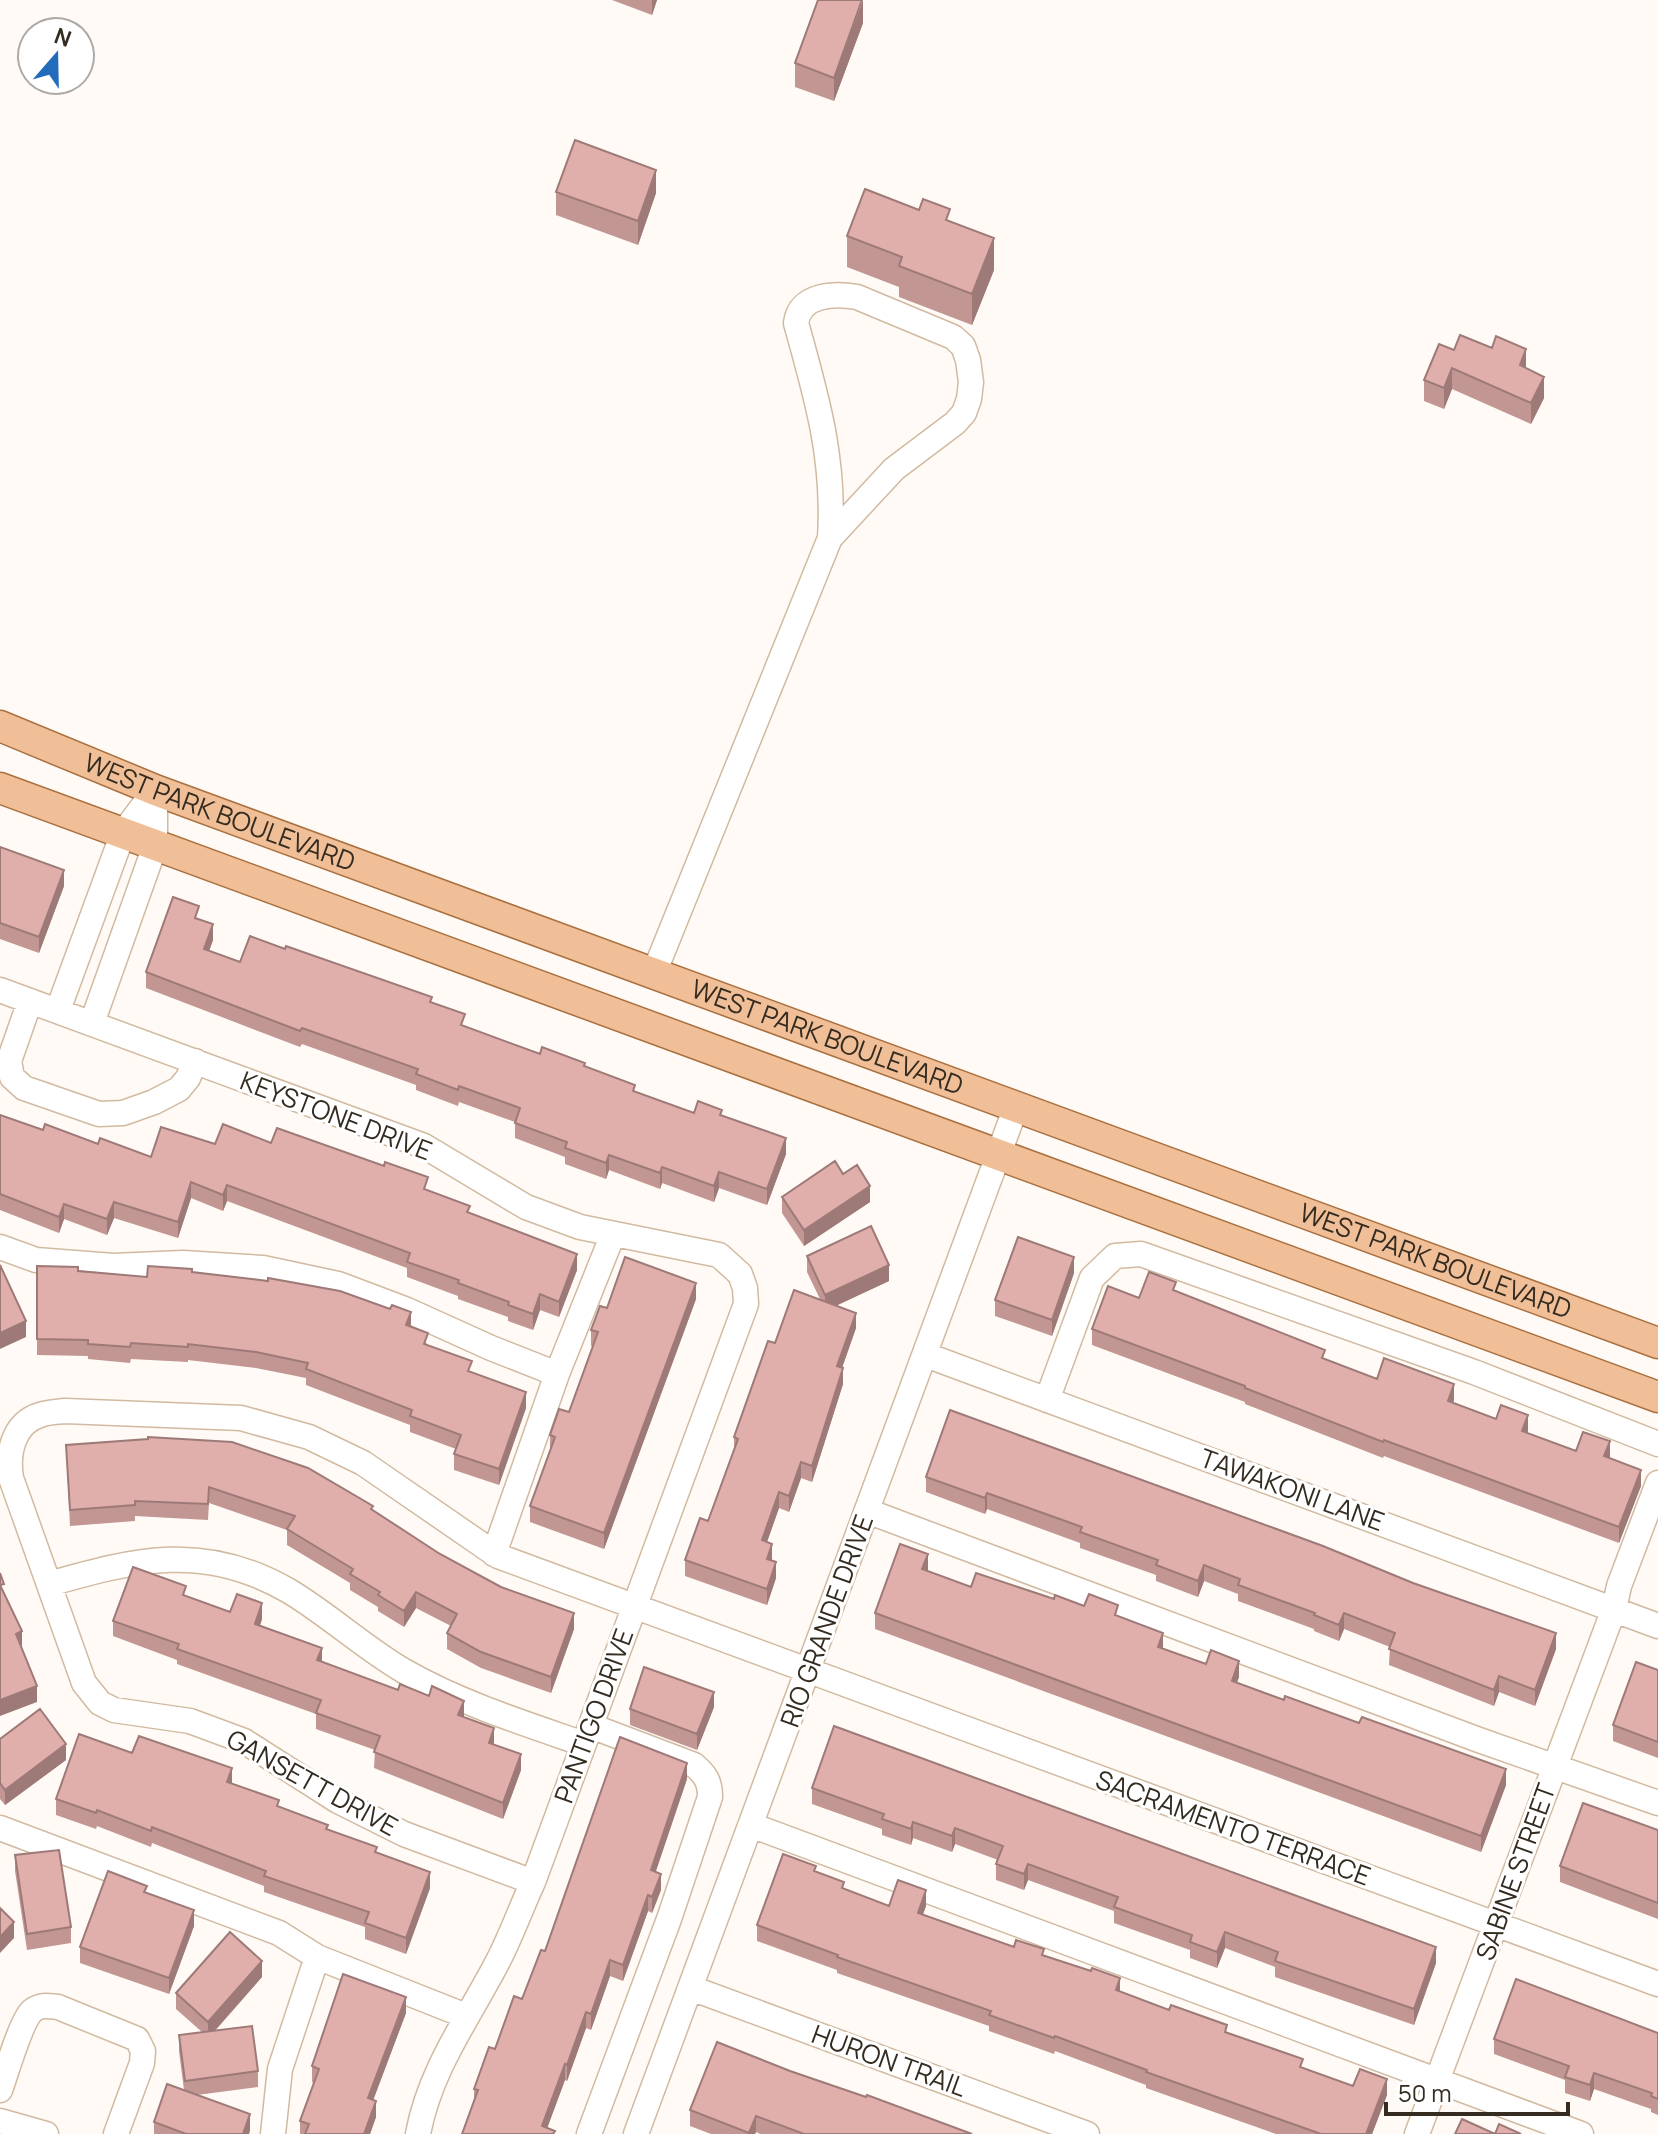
<svg xmlns="http://www.w3.org/2000/svg" width="1658" height="2134" viewBox="0 0 1658 2134" font-family="Manrope,sans-serif">
	<style>
		.lines { fill: none; stroke-linecap: round; stroke-linejoin: round }
		.minor-casing { stroke: #d1baa1; stroke-width: 27 }
		.major-casing { stroke: #a97040; stroke-width: 33 }
		.minor { stroke: #fff; stroke-width: 24 }
		.major { stroke: #f1bf97; stroke-width: 30 }
		.wall { fill: #c19693 }
		.shaded-wall { fill: #9d7a78 }
		.building { fill: #e0aeab; stroke: #9d7a78; stroke-width: 2 }
		.labels { text-anchor: middle; stroke-width: 6; stroke-linejoin: round; paint-order: stroke }
		.street-label { font-size: 26px; fill: #342b21; stroke: #fff }
	</style>
	<rect width="100%" height="100%" fill="#fffaf5"/>
	<g class="lines">
		<g class="minor-casing">
			<path id="minor" d="M654,973l176,-435 64,-69 61,-46 9,-10 5,-14 2,-17 -3,-22 -5,-14 -10,-9 -96,-40c-23,-4 -57,-3 -61,26 21,75 39,136 34,215
				M0,990l424,156 102,61 54,20 139,28 21,19 5,14 1,16 -213,578c-12,26 -22,54 -35,79 -30,58 -68,108 -80,173
				M30,1001l-21,60 3,16 12,11 75,26 24,-1 31,-11 25,-13 9,-11 7,-17
				M58,1010l65,-177 32,-43
				M92,1023l63,-177v-56
				M0,1247l36,13 77,6 70,-3 80,5 75,16 69,26 84,38 66,26 56,-140
				M926,1355l732,271
				M1047,1400l45,-122 23,-22 26,-2 333,118 184,72
				M867,1511l612,229 179,63
				M494,1554l63,-180
				M49,1584c87,-25 156,-42 240,7 40,24 74,56 115,80 56,32 119,52 180,73
				M751,1825l830,309
				M0,1828l279,105 38,24 -37,112 -7,65
				M533,1882l-129,-48 -66,-33 -94,-60 -54,-20 -76,-11 -14,-7 -16,-20 -73,-205c-4,-24 2,-55 29,-63 8,-3 17,-3 25,-4l176,7 68,19 54,26 135,93 1160,428
				M317,1957l149,59
				M691,1988l396,146
				M0,2090c6,-16 21,-69 32,-79 8,-7 17,-5 26,-4l79,32 6,12 -1,12 -26,71
				M0,2121l46,13
				M589,2134l80,-215 41,-122c0,-15 -4,-22 -16,-32l-103,-39
				M636,2134l380,-1027
				M1417,2134l197,-525 5,-23 39,-103"/>
		</g>
		<g class="major-casing">
			<g id="major">
				<path id="s1" d="M0,726l155,64 1503,553"/>
				<path d="M0,788l1658,609"/>
			</g>
		</g>
		<use href="#minor" class="minor"/>
		<use href="#major" class="major"/>
	</g>
	<path class="wall" d="M612,0h45l-5,15z
		M863,23l-29,78 -39,-14v-24z
		M556,192l100,1 -18,52 -82,-30z
		M950,222l44,48 -22,55 -73,-28v-10l-52,-20v-31z
		M1454,350l72,18 18,30 -13,26 -79,-35 -8,20 -20,-8v-21z
		M0,847l64,39 -25,67 -39,-14z
		M199,919l14,21 -4,11 31,11 192,40 33,25 75,27 45,12 50,25 59,22 28,2 64,39 -19,51 -48,-17 -5,14 -52,-19 -2,6 -51,-19 -3,9 -41,-15v-7l-50,-19v-16l-56,-20 -1,4 -42,-16v-5l-114,-41 -2,3 -154,-59v-16z
		M0,1115l43,15 108,27 64,-13 56,-1 157,47 149,80 -18,47 -19,-7 -7,20 -25,-9v-4l-50,-18v-3l-51,-19v-9l-180,-67 -4,10 -32,-13 -13,40 -64,-20 -7,17 -43,-16 -5,14 -59,-23z
		M843,1174l27,28 -66,44 -22,-33v-16z
		M807,1256l82,25 -52,24 19,23 -14,40 1,16 -31,98 -11,-4 -12,34 -10,-4 -12,34 9,36 -9,27 -82,-29v-16l23,-39 26,-71v-13l41,-94 45,-44 -13,-27z
		M37,1266l110,11 45,-5 219,55 17,18 98,63 -27,77 -45,-15v-16l2,-5 -46,-17v-7l-104,-40v-7l-50,-10 -68,-8v2l-57,-3 -1,4 -42,-4v-3l-51,-1z
		M1074,1273l-22,63 -57,-20v-16z
		M1176,1292l149,67 52,20 77,21 -1,3 75,28 -1,2 49,18 33,7 32,28 -22,57 -235,-87 -1,2 -138,-54v-2l-153,-57v-16l47,-31z
		M696,1299l-92,250 -74,-27v-16l20,-55v-16l19,-23 24,-66h-2v-16l16,-22z
		M66,1445l307,65 67,44 134,75 -23,64 -70,-25 -34,-19v-16l4,-7 -35,-18 -12,19 -26,-16v-4l-28,-17v-7l-63,-38v-15l-78,-27 -1,17 -73,-4v5l-65,5z
		M926,1477l630,172 -21,57 -36,-14 -5,14 -105,-41 1,-18 -46,-18 -5,12 -25,-10v-2l-76,-28v-7l-34,-13 -6,16 -42,-16v-6l-76,-27v-5l-93,-34 -2,5 -59,-22z
		M927,1571l44,16 83,12 30,7 34,10 45,32 76,29 -2,5 269,103 -25,67 -606,-223v-16z
		M186,1596l44,16 32,7 -2,7 62,36 142,55 57,53 -18,49 -129,-51 1,-18 -59,-21v-15l-139,-50v-4l-64,-24v-15z
		M1658,1670v88l-45,-17v-16z
		M714,1707l-17,43 -67,-25v-16z
		M0,1739l66,21 -61,45 -5,-6z
		M132,1753l100,30 47,24 98,45 53,36 -24,66 -41,-15v-12l-101,-35v-6l-112,-43 -1,4 -54,-21 -1,3 -40,-14v-16z
		M687,1779l-32,93 6,18 -9,23 -4,-2 -25,70 -13,-5 -19,54 -5,-2 -19,53 -2,-1 -18,48 8,6 -81,-34v-11l48,-90 23,-48z
		M812,1788l624,175 -22,62 -139,-48v-10l-50,-19 -8,20 -27,-10v-8l-76,-27v-12l-86,-31 -4,10 -28,-10v-16l2,-4 -43,-16 -3,8 -39,-14 -2,7 -29,-10v-6l-70,-25z
		M1658,1830v89l-98,-37v-16z
		M15,1855l56,72v16l-44,7 -12,-79z
		M816,1871l28,18 45,17h37l-3,8 91,33 30,8 76,37 107,40 76,36 50,18 34,9 -15,39h-96l-130,-46v-3l-91,-34 -1,3 -65,-23v-5l-152,-53v-3l-80,-29v-16z
		M147,1893l47,33 -25,68 -89,-31v-16z
		M262,1977l-47,54 43,40v16l-61,8 53,35 -1,4h-95v-12l30,-32 -5,-39v-16l23,-3 -26,-23v-16z
		M406,2013l-33,87 3,17 -6,17h-70v-13l14,-38 -2,-1v-16z
		M1658,2033v82l-7,-3v-3l-57,-20 -4,12 -25,-8v-13l-71,-26v-15z
		M790,2071l182,63h-212l-4,-2 -1,2h-44l-21,-8v-16z"/>
	<path class="shaded-wall" d="M652,0h5l-5,15z
		M863,0v23l-29,78v-23z
		M656,170v23l-18,52v-24z
		M994,238v32l-22,55v-31z
		M1526,349v21l-6,-5z
		M1452,368v21l-8,20v-21z
		M1544,377v21l-13,26v-21z
		M64,870v16l-25,67v-16z
		M213,924v16l-9,25v-16z
		M786,1138v16l-19,51v-16z
		M609,1155v15l-3,9v-16z
		M662,1167v16l-2,6v-16z
		M719,1172v16l-5,14v-16z
		M191,1182v16l-13,40v-16z
		M227,1185v16l-4,10v-16z
		M870,1186v16l-66,44v-16z
		M114,1202v16l-7,17v-16z
		M64,1204v15l-5,14v-16z
		M577,1254v16l-18,47v-15z
		M1074,1257v16l-22,63v-16z
		M889,1265v16l-64,30v-16z
		M696,1283v16l-92,250v-16z
		M540,1294v16l-7,20v-16z
		M411,1312v16l-5,-3z
		M856,1313v15l-19,54v-16z
		M26,1321v16l-26,12v-16z
		M843,1368v16l-31,98v-16z
		M1454,1384v16l-6,17v-16z
		M526,1392v16l-27,77v-16z
		M1528,1415v16l-6,16v-16z
		M1610,1441v16l-6,15v-16z
		M801,1462v16l-12,34v-16z
		M1641,1470v16l-22,57v-16z
		M779,1492v16l-17,48v-16z
		M987,1493v16l-2,5v-16z
		M772,1544v16l-5,15v-16z
		M928,1554v16l-6,15v-16z
		M776,1562v16l-9,27v-16z
		M1204,1565v16l-6,16v-16z
		M416,1592v16l-12,19v-16z
		M262,1603v16l-7,21v-16z
		M574,1613v16l-23,64v-16z
		M1344,1613v16l-5,12v-16z
		M22,1631v16l-6,-13z
		M1163,1633v16l-5,-2z
		M1556,1633v16l-21,57v-16z
		M322,1648v16l-5,-4z
		M1239,1661v16l-7,19v-15z
		M1499,1676v16l-5,14v-16z
		M37,1686v16l-37,14v-16z
		M714,1692v15l-17,43v-16z
		M464,1701v16l-6,14v-16z
		M494,1728v16l-5,-1z
		M66,1744v16l-61,45v-15z
		M521,1754v16l-18,49v-16z
		M687,1763v16l-36,107v-16z
		M232,1768v16l-5,-2z
		M1506,1769v16l-25,67v-16z
		M913,1822v16l-2,7v-16z
		M955,1828v16l-3,8v-16z
		M1028,1864v16l-4,10v-16z
		M430,1872v16l-24,66v-16z
		M661,1874v16l-9,23v-16z
		M926,1890v16l-8,22v-15z
		M648,1895v16l-25,70v-16z
		M194,1910v16l-25,68v-16z
		M14,1922v16l-14,15v-16z
		M1225,1932v16l-8,20v-16z
		M1436,1947v16l-22,62v-16z
		M610,1960v16l-19,54v-16z
		M262,1961v16l-54,61v-16z
		M1120,1978v16l-4,-4z
		M406,1997v16l-38,101v-16z
		M586,2012v16l-19,53v-16z
		M565,2064v16l-20,54 -3,-8z
		M1594,2073v16l-4,12v-16z
		M1387,2079v16l-15,39h-6z
		M376,2101v16l-6,17h-6z
		M250,2114v16l-1,4h-6z
		M756,2116v16l-1,2h-6z"/>
	<path class="building" d="M818,0h44l-28,78 -39,-15z
		M575,140l81,30 -18,51 -82,-29z
		M865,189l54,21 4,-11 27,10 -4,11 48,18 -22,56 -73,-28 3,-9 -55,-21z
		M1460,335l32,13 4,-12 30,13 -6,16 24,12 -13,26 -79,-35 -8,20 -20,-8 15,-36 15,6z
		M0,847l64,23 -25,67 -39,-14z
		M173,897l26,9 -4,12 18,6 -9,25 36,13 10,-26 35,13 1,-3 146,51 -2,5 35,12 -4,11 79,29 2,-7 43,16 -1,3 51,19 -2,6 61,22 4,-12 24,9 -2,5 66,23 -19,51 -48,-17 -5,14 -52,-19 -2,6 -51,-18 -3,8 -41,-15 2,-6 -52,-19 5,-15 -61,-22 -1,4 -42,-16 2,-5 -116,-41 -2,3 -154,-59z
		M0,1115l43,15 2,-6 53,20 2,-6 51,19 10,-30 54,17 8,-20 48,19 6,-15 107,38 1,-4 43,15 -4,12 46,17 -3,6 110,42 -18,48 -19,-8 -7,20 -25,-9 1,-3 -51,-19 1,-3 -52,-18 3,-9 -183,-68 -4,10 -32,-13 -13,40 -64,-20 -7,17 -43,-15 -5,13 -59,-23z
		M835,1161l8,13 14,-9 13,21 -66,44 -22,-33z
		M871,1226l18,39 -64,30 -18,-39z
		M1018,1237l56,20 -22,63 -57,-20z
		M625,1257l71,26 -92,250 -74,-27 25,-69 -5,-2 9,-26 10,3 29,-80 -7,-2 9,-24 7,2z
		M0,1265l26,56 -26,12z
		M37,1266l41,1v4l69,6 1,-11 44,3v3l76,9v-3l72,13 50,18 2,-4 19,7 -5,13 22,8 -4,11 48,17 -4,10 58,21 -27,77 -45,-15 7,-19 -51,-19 2,-6 -106,-41 2,-6 -52,-11 -68,-8v3l-57,-4 -1,4 -42,-3v-4l-51,-1z
		M1149,1272l27,10 -3,8 152,60 -3,8 55,21 7,-21 70,26 -6,17 48,18 5,-14 27,10 -6,16 54,20 7,-19 27,9 -6,15 37,14 -22,57 -235,-87 -1,2 -138,-54v-2l-153,-57 16,-43 31,12z
		M794,1290l62,23 -19,53 6,2 -31,98 -11,-4 -12,34 -10,-4 -17,48 10,4 -5,15 9,3 -9,27 -82,-29 15,-42 8,3 30,-82 -4,-2 34,-96 7,2z
		M950,1410l373,136 90,37 143,50 -21,57 -36,-14 -5,14 -105,-41 6,-16 -51,-20 -5,12 -25,-10 1,-2 -77,-28 2,-6 -36,-14 -6,16 -42,-16 2,-5 -78,-28 2,-5 -95,-34 -2,5 -59,-21z
		M148,1437l84,5 76,26 65,38 -2,3 69,45 61,33 73,26 -23,64 -70,-25 -34,-19 10,-19 -41,-22 -12,19 -26,-16 2,-3 -30,-18 3,-5 -66,-40 8,-13 -86,-29 -1,17 -73,-3v4l-65,5 -4,-65 82,-6z
		M900,1544l28,10 -6,15 49,18 5,-14 78,26 1,-4 29,11 5,-12 29,11 -3,10 48,18 -5,14 48,17 5,-14 28,11 -7,20 52,19 1,-4 74,27 3,-6 144,52 -25,67 -606,-223z
		M133,1567l53,19 -3,9 47,17 7,-18 25,9 -7,21 67,24 -5,12 81,30 2,-6 29,12 3,-10 32,15 -6,14 36,13 -5,15 32,11 -18,49 -129,-51 6,-16 -64,-23 5,-13 -144,-51 2,-5 -66,-23z
		M0,1573l4,11 -4,1 22,46 -6,3 21,52 -37,14z
		M1636,1662l22,8v72l-45,-17z
		M644,1667l70,25 -17,42 -67,-25z
		M40,1709l26,35 -61,46 -5,-7v-44z
		M834,1726l602,221 -22,62 -139,-48 3,-9 -53,-20 -8,20 -27,-10 2,-7 -78,-28 4,-10 -90,-33 -4,10 -28,-10 7,-18 -48,-18 -3,8 -39,-14 -2,7 -29,-10 2,-5 -72,-26z
		M79,1734l53,19 7,-17 93,32 -5,14 52,18 -2,6 51,19 -2,4 51,18 -2,5 55,20 -24,66 -41,-15 4,-11 -105,-36 2,-5 -114,-44 -1,4 -54,-21 -1,3 -40,-14z
		M620,1737l67,26 -36,107 10,4 -9,23 -4,-2 -25,70 -13,-5 -19,54 -5,-2 -19,53 -2,-1 -23,62 13,5 -2,3h-91l16,-44 -4,-1 15,-42 6,2 19,-53 8,3 19,-49 4,1z
		M1583,1803l75,27v73l-98,-37z
		M59,1850l12,77 -44,7 -12,-79z
		M783,1854l33,12 -2,5 30,11 -2,6 47,18 9,-26 28,10 -8,23 96,34 2,-7 28,9 -2,6 49,16 1,-3 28,10 -4,12 53,20 2,-5 56,20 -2,7 78,27 -3,8 53,19 7,-17 27,10 -21,55h-45l-175,-62 1,-2 -92,-34 -1,2 -65,-23 2,-4 -154,-54 1,-2 -81,-30z
		M108,1871l39,15 -3,6 50,18 -25,68 -89,-31z
		M0,1908l14,14 -14,15z
		M230,1932l32,29 -54,61 -32,-29z
		M343,1974l63,23 -38,101 8,3 -12,33h-59l4,-10 -9,-3 19,-52 -7,-3z
		M1516,1979l142,54v66l-7,-3 1,-3 -58,-20 -4,12 -25,-8 4,-11 -75,-27z
		M252,2026l6,45 -73,10 -6,-46z
		M717,2042l73,29 76,26 1,-2 105,39h-168l-48,-18 -7,17 -59,-23z
		M167,2084l83,30 -7,20h-57l-32,-12z
		M1462,2119l33,15 4,-10 22,10h-66z"/>
	<g class="labels">
		<g class="street-label">
			<text dy="9" stroke="none"><textPath href="#s1" startOffset="236">WEST PARK BOULEVARD</textPath></text>
			<text dy="9" stroke="none"><textPath href="#s1" startOffset="884">WEST PARK BOULEVARD</textPath></text>
			<text transform="translate(336 1116) rotate(21)" y="9">KEYSTONE DRIVE</text>
			<text dy="9" stroke="none"><textPath href="#s1" startOffset="1532">WEST PARK BOULEVARD</textPath></text>
			<text transform="translate(1292 1490) rotate(20)" y="9">TAWAKONI LANE</text>
			<text transform="translate(827 1621) rotate(-70)" y="9">RIO GRANDE DRIVE</text>
			<text transform="translate(594 1716) rotate(-70)" y="9">PANTIGO DRIVE</text>
			<text transform="translate(312 1783) rotate(29)" y="9">GANSETT DRIVE</text>
			<text transform="translate(1233 1828) rotate(20)" y="9">SACRAMENTO TERRACE</text>
			<text transform="translate(1516 1872) rotate(-70)" y="9">SABINE STREET</text>
			<text transform="translate(889 2061) rotate(20)" y="9">HURON TRAIL</text>
		</g>
	</g>
	<g transform="translate(56 56) rotate(20)"><circle r="38" fill="#ffffff" stroke="#aeaaa6" stroke-width="2"/>
	<path d="M0-6L14 30L0 20L-14 30Z" fill="#236cbc"/>
	<text y="-12" font-size="22" font-weight="bold" text-anchor="middle" fill="#342b21">N</text>
	</g>
	<path d="M1386 2102v12h182v-12" fill="none" stroke="#342b21" stroke-width="4"/>
	<text x="1398" y="2102" font-size="24" fill="#342b21" stroke="#ffffff" stroke-width="6" paint-order="stroke">50 m</text>
</svg>
